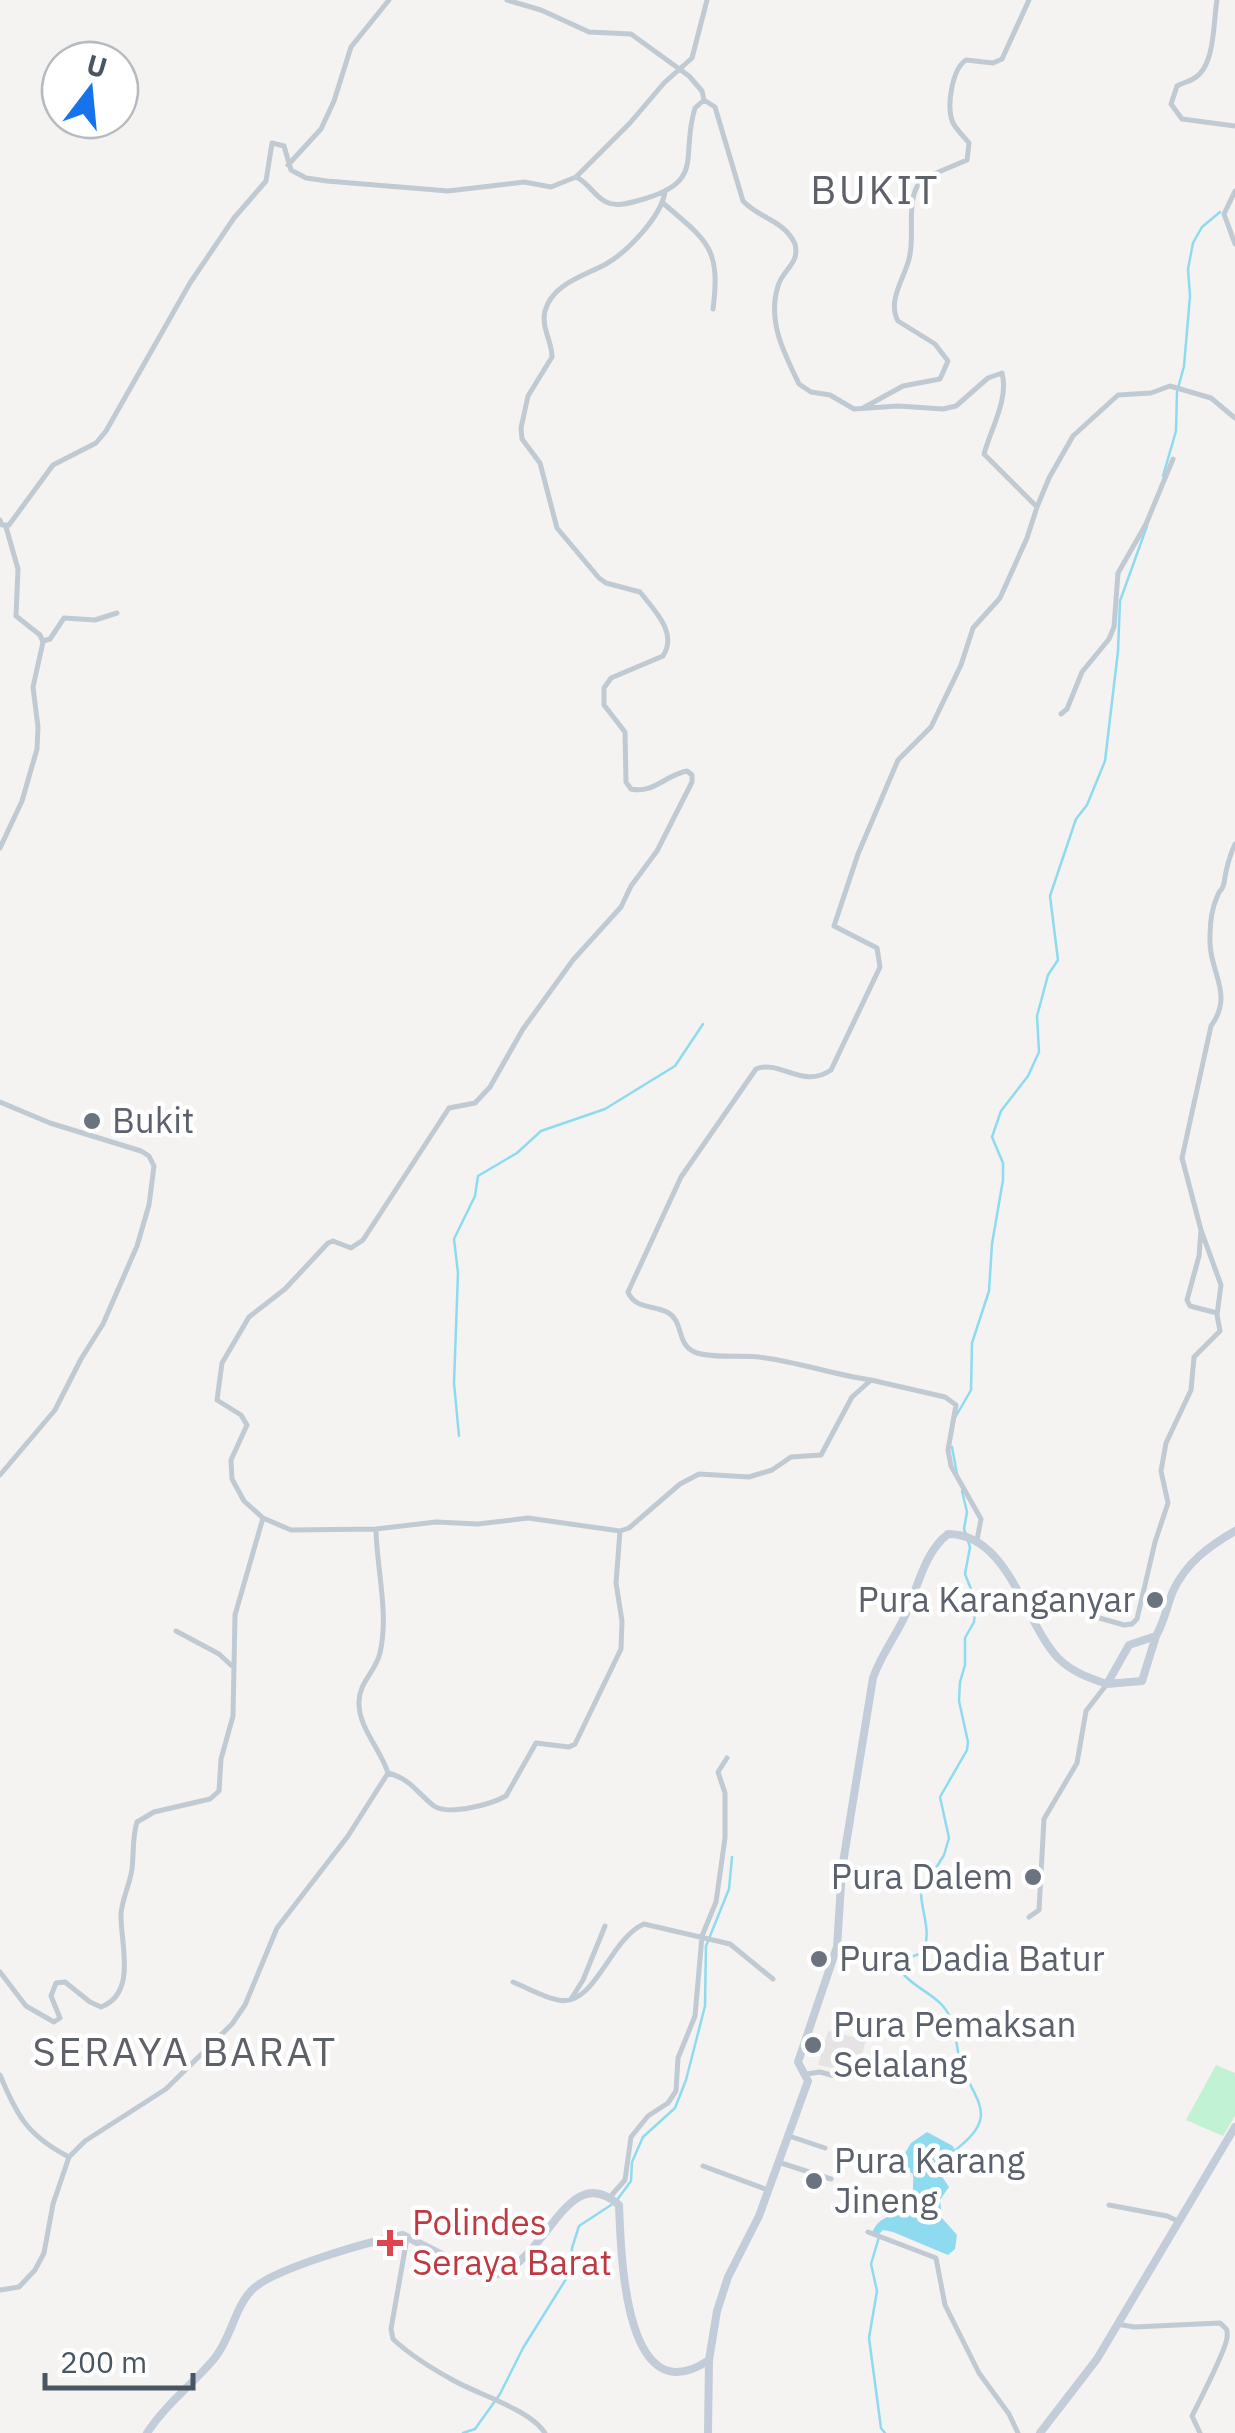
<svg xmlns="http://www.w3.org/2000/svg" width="1235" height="2433" viewBox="0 0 1235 2433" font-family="'IBM Plex Sans',sans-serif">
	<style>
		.education { fill: #e6e3e4 }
		.green { fill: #c1f2d4 }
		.water { fill: #8edbef }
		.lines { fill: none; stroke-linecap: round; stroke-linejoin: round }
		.stream { stroke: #8edbef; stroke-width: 2.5 }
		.street { stroke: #c0cad2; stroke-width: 5 }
		.secondary { stroke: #c3cdd9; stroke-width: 8 }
		.worship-dot { fill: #6b7280; stroke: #fff; stroke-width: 4 }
		.health-dot { fill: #e0444e; stroke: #fff; stroke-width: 4 }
		.labels { text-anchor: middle; stroke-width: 9; stroke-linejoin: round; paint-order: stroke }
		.worship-label { font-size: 35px; fill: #5b616d; stroke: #fff; text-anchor: start }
		.health-label { font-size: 35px; fill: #be3a42; stroke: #fff; text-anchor: start }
		.quarter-label { font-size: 40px; letter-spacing: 2.5px; fill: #5e6268; stroke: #fff }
	</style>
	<rect width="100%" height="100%" fill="#f5f2f2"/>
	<path class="education" d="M828,2031l38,9 -9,33 -39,-8z"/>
	<path class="green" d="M1216,2065l19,8v43l-12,20 -37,-16z"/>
	<path class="water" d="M927,2132l26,14 4,12 -8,7 -6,13 6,9 -9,13 2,18 15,17 -2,14 -7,6 -55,-23 -10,-2 -5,5 -6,-2c13,-31 44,-4 41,-59l-9,-6 -3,-8 10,-17z"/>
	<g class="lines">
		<path class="stream" d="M1163,476l13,-45 1,-39 7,-26 6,-70 -2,-27 5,-26 9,-16 18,-15
			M956,1416l15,-26 1,-47 17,-52 3,-47 11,-64v-17l-11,-26 9,-26 27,-35 11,-24 -2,-36 11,-41 10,-15 -8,-64 26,-77 11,-14 18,-44 13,-110 2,-50 27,-75
			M459,1436l-5,-53 4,-110 -4,-34 21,-43 3,-20 39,-23 24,-22 64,-22 70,-43 28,-42
			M952,1447l5,27
			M954,2151c51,-38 16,-51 5,-95 -5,-21 -2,-34 -17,-51 -13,-14 -31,-19 -43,-36l1,-8 22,-8c11,-20 -1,-41 -1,-61l23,-37 5,-17 -9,-41 27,-47 1,-8 -9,-41 1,-19 5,-17v-27l9,-16 2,-20 -11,-28 5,-27 -6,-18 3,-17 -5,-21
			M617,2200l14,-19 1,-19 11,-25 32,-29 11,-28 19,-74 1,-60 23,-57 3,-32
			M879,2237l-8,27 6,27 -8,47 12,90 4,5
			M463,2433l12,-4 25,-35 23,-46 48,-77 1,-23 7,-22 32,-21"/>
		<path class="street" d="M507,0l34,10 48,22 42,2 58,42 13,15 2,9
			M1217,0c-4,21 -1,67 -24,79 -5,3 -11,4 -16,7l-6,18 11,15 53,7
			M288,165l33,-36 13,-28 17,-54 38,-47
			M576,177l54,-54 34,-40 28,-25 15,-58
			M1235,191l-11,23 11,30
			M665,192c-4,25 -38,60 -59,72 -22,12 -54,20 -61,47 -4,17 7,30 7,46l-24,39 -7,32 1,11 18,24 17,65 42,50 7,5 34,9c15,19 38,41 23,64l-52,22 -7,10v17l21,27 1,50 5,7c23,5 34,-14 56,-18l5,4v7l-35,69 -26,35 -10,21 -48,53 -50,69 -33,58 -15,16 -26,5 -86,132 -12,8 -18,-7 -5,2 -43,46 -36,28 -27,46 -5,37 24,15 6,10 -16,35 1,19 12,22 19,17 28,12 85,-1 60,-7 42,2 50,-6 92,13 9,-3 51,-44 19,-10 50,3 23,-7 19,-13 30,-2 31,-58 19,-17 74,17 11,8 -8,45 3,16 30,53 -4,21
			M663,203c44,38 58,44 50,106
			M863,408l40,-22 37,-7 8,-18 -13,-17 -37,-23c-11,-20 6,-42 11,-62 7,-25 -5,-59 13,-80l45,-19 2,-17c-6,-7 -12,-13 -16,-20 -7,-16 -1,-54 13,-63l27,3 9,-4 27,-59
			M0,520l2,5h7l44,-60 43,-22 10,-12 84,-148 44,-65 32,-37 6,-38 12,3 7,24 15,8 21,3 121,10 76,-9 27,5 25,-10c13,6 18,19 30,25 12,6 26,0 38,-3 62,-18 36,-43 51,-91l9,-8 11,7 28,94c17,18 41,19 52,43 5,20 -12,25 -17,42 -11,35 6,67 21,98l12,8 19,3 24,14 44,-3 45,3 13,-3 32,-28 14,-5c7,26 -11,55 -18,81l53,53 12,-29 24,-42 45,-41 33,-2 19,-7 41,12 24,20
			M43,641l7,-2 14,-21 31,2 22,-7
			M1061,714l6,-5 15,-37 27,-33 5,-12 4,-54 28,-49 27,-65
			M0,848l22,-47 15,-52 1,-22 -5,-40 10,-45 -3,-7 -24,-19 2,-47 -12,-42
			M0,1102l50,21 91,28 8,5 5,10 -5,39 -12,41 -34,78 -22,35 -26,51 -55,65
			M1217,1313l-27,-7 -3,-6 12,-44 2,-26 -19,-72 29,-132c24,-33 -3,-54 -1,-90 0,-12 2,-28 7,-39 4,-11 4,-3 7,-14 2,-14 5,-26 11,-39
			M871,1380c-36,-5 -70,-17 -105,-22 -22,-4 -49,1 -69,-5 -22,-7 -12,-32 -30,-41 -14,-7 -32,-3 -39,-20l53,-115 75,-108c24,-10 46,21 75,1l49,-103 -3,-19 -43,-22 24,-72 40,-94 33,-33 30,-62 12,-37 27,-30 27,-60 10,-31
			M1024,1598l16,-2 28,13 56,16 8,-1 5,-5 18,-77 13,-39 -7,-32 5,-28 25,-53 3,-33 26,-26 -3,-16 4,-30 -20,-55
			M176,1631l43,23 13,12
			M388,1773c23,6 29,20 46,33 15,10 58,-2 72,-10l30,-53 33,4 6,-3 46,-95 1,-28 -6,-38 4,-52
			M1029,1917l10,-7 5,-91 33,-56 9,-52 21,-27
			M0,1972l26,34 28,16 6,-4 -9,-22 5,-13 9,-1 25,20 11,5c37,-14 19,-65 20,-93 1,-15 9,-30 11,-45 2,-16 0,-31 5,-47l17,-10 56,-13 9,-8 2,-32 12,-43 2,-101 28,-97
			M513,1982c15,6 30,15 45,18 37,8 51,-61 86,-76l86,20 43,35
			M571,1999l12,-19 22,-54
			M806,2074l14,-2 19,5
			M0,2075c17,41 28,61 69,82
			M789,2136l36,12
			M778,2162l53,17
			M703,2166l65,24
			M610,2197l15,-17 6,-43 17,-21 20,-13 8,-12 2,-33 17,-42 7,-80 14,-34 9,-64v-45l-7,-21 9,-14
			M1109,2205l58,11 11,5
			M868,2232l68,26 9,47 34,68 30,41 9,19
			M407,2238l-16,91 2,10c17,16 38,29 58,40 25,15 79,30 94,54
			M0,2290l19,-3 16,-17 9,-17 9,-49 16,-47 16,-16 81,-52 66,-65 13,-19 32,-77 71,-92 40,-63c-7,-23 -30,-46 -29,-71 0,-20 17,-31 21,-49 9,-40 -3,-82 -4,-123
			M1117,2324l17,3 86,-4c6,6 8,5 7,14 0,11 -28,65 -35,79l8,17"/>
		<path class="secondary" d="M1107,1684l35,-3 14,-45
			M147,2433c19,-29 45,-48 67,-74 17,-20 20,-50 37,-68 19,-22 121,-50 152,-56l81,41c61,1 79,-121 135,-71 2,44 4,213 90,155
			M708,2433l1,-73 8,-49 11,-34 31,-61 49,-135 -10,-19 39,-115 5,-78 31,-191c7,-21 20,-38 30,-58 14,-28 20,-67 45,-86 61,0 76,88 110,124 14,14 31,20 49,26l22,-39 27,-9c8,-14 11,-30 17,-45 13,-28 36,-45 62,-60
			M1040,2433l57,-74 138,-232"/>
	</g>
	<g class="worship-dot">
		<circle cx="92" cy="1121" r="10"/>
		<circle cx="1155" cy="1600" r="10"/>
		<circle cx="1033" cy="1877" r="10"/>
		<circle cx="819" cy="1959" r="10"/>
		<circle cx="813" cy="2045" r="10"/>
		<circle cx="814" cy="2181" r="10"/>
	</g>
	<path class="health-dot" d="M385 2228h10v10h10v10h-10v10h-10v-10h-10v-10h10z"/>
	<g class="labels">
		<g class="worship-label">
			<text x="112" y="1133">Bukit</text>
			<text x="1135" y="1612" text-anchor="end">Pura Karanganyar</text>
			<text x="1013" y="1889" text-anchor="end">Pura Dalem</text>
			<text x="839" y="1971">Pura Dadia Batur</text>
			<text x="833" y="2037">Pura Pemaksan<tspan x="833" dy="40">Selalang</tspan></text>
			<text x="834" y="2173">Pura Karang<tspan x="834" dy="40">Jineng</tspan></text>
		</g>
		<g class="health-label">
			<text x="412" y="2235">Polindes<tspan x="412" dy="40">Seraya Barat</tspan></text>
		</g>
		<g class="quarter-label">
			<text x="875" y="204">BUKIT</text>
			<text x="185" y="2066">SERAYA BARAT</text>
		</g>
	</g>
	<g transform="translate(90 90) rotate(16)"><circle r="48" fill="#ffffff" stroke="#b6bbc0" stroke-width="2.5"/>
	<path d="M0-8L18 38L0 25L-18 38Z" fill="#1673eb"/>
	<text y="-15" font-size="28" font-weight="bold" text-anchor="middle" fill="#495661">U</text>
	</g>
	<path d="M45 2373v15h148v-15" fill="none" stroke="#495661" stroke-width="5"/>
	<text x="60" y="2373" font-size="30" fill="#495661" stroke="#ffffff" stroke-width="8" paint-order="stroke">200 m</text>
</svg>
